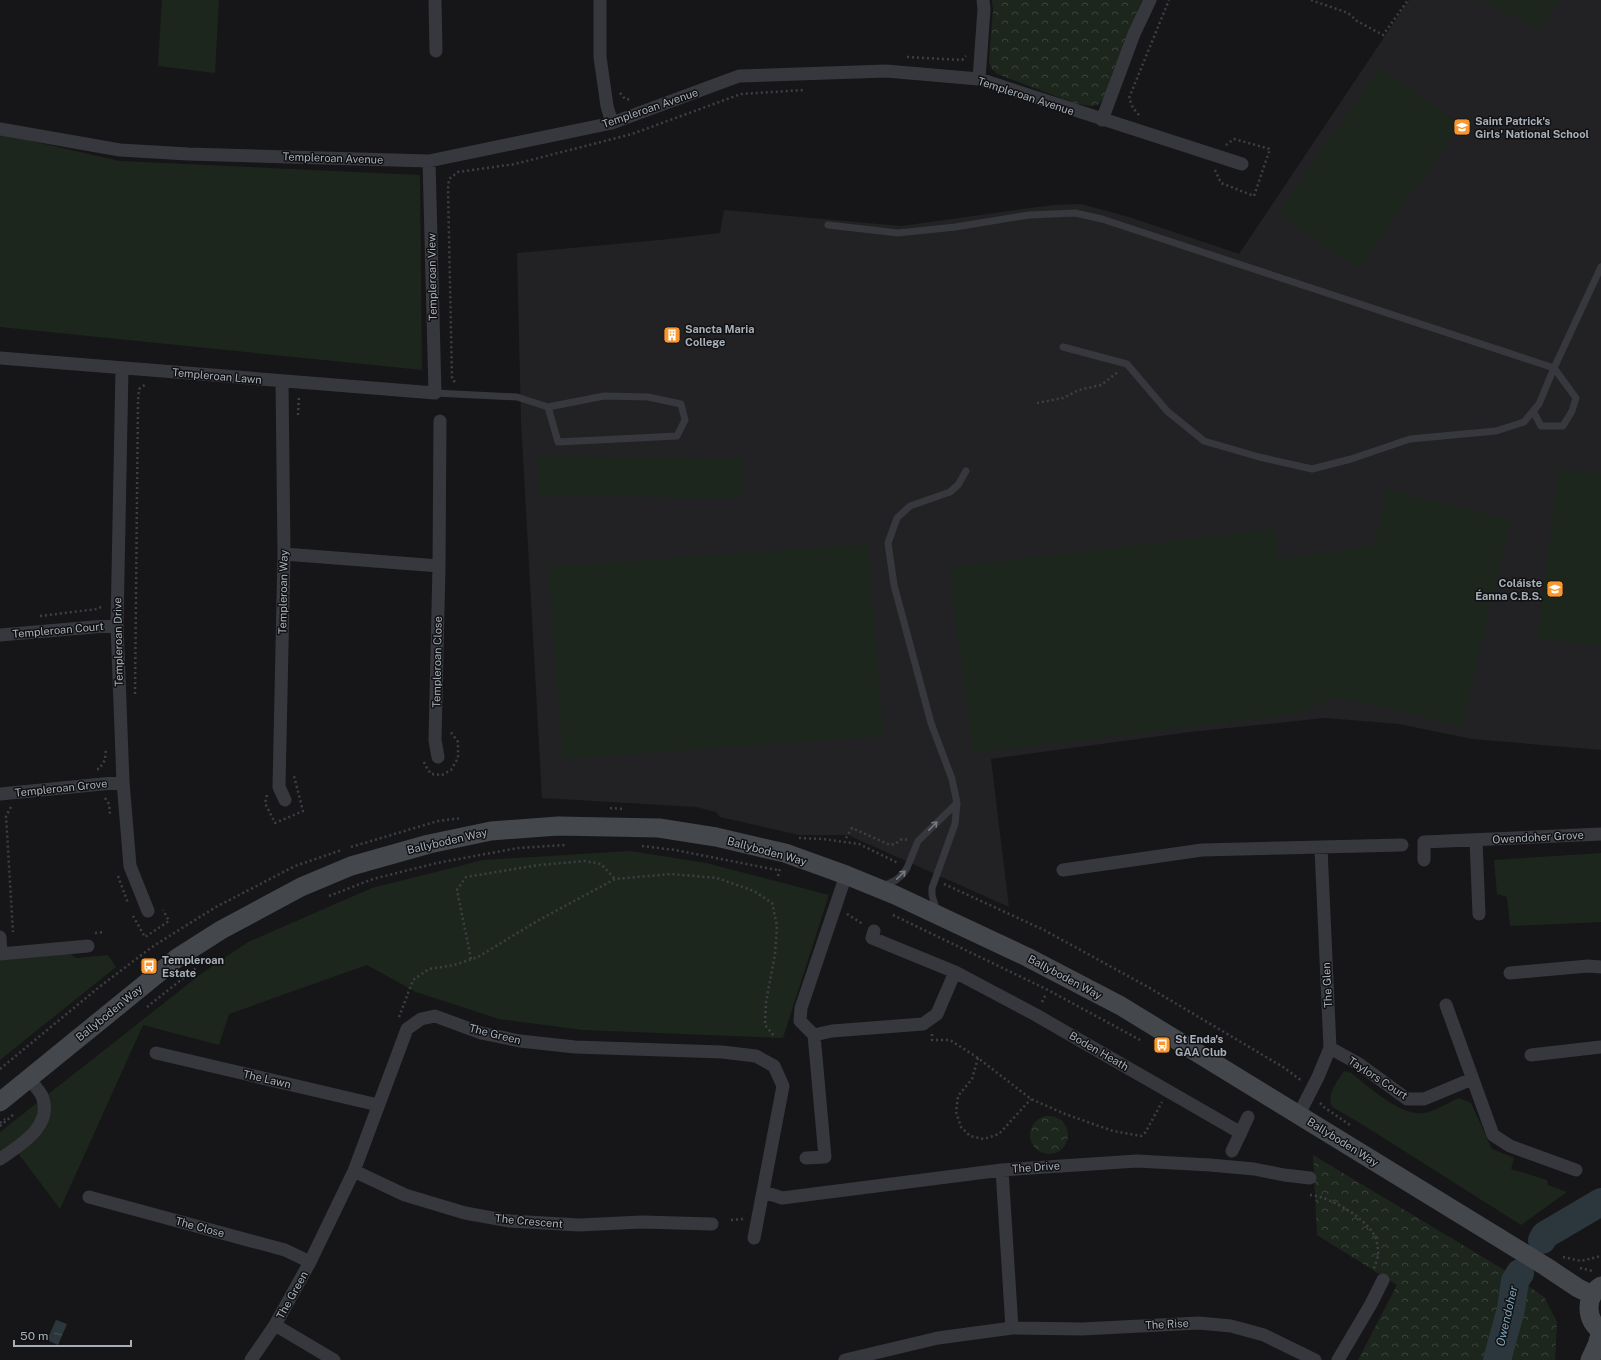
<svg xmlns="http://www.w3.org/2000/svg" width="1601" height="1360" viewBox="0 0 1601 1360" font-family="'Public Sans',sans-serif">
	<style>
		.built { fill: #222225 }
		.grass { fill: #1d261d }
		.park { fill: url(#park-crowns) }
		.water { fill: url(#water-ripples) }
		.lines { fill: none; stroke-linecap: round; stroke-linejoin: round }
		.river { stroke: #2b373c; stroke-width: 28 }
		.path { stroke: #3c4044; stroke-width: 2.5; stroke-dasharray: 2 3; stroke-linecap: butt }
		.lane { stroke: #36383d; stroke-width: 7 }
		.street { stroke: #36383d; stroke-width: 13 }
		.secondary { stroke: #44484d; stroke-width: 19 }
		.oneway { stroke: #747981 }
		.labels { text-anchor: middle; stroke-width: 3; stroke-linejoin: round; paint-order: stroke }
		.street-label { font-size: 11px; fill: #a7afb8; stroke: #111113 }
		.poi-label { font-size: 11px; font-weight: bold; fill: #a7afb8; stroke: #111113; text-anchor: start }
		.water-label { font-size: 12px; font-style: italic; fill: #7da3b5; stroke: #111113 }
	</style>
	<defs>
		<pattern id="park-crowns" width="20" height="18" patternUnits="userSpaceOnUse"><rect width="20" height="18" fill="#1d261d"/><path d="M2 6a3 3 0 1 1 6 0M12 15a3 3 0 1 1 6 0" fill="none" stroke="#3b433c"/></pattern>
		<pattern id="water-ripples" width="26" height="14" patternUnits="userSpaceOnUse"><rect width="26" height="14" fill="#2b373c"/><path d="M2 4q2-2 4 0t4 0M15 11q2-2 4 0t4 0" fill="none" stroke="#475156"/></pattern>
	</defs>
	<rect width="100%" height="100%" fill="#161618"/>
	<path class="built" d="M1409,0h192v750l-129,-11 -73,-15 -74,-6 -135,14 -199,27 18,148 -161,-72h-49l-79,-18 -4,-5 -20,-5 -154,-9 -21,-378 -4,-167 142,-13 61,-7 4,-23 177,16 152,-21 28,-1 48,13 110,37z"/>
	<path class="grass" d="M162,0h57l-4,73 -57,-7z
		M1479,0h78l-15,30z
		M1379,68l81,56 -101,145 -80,-56z
		M0,134l120,27 300,14 2,195 -422,-43z
		M539,456l205,3 -1,39 -205,-3z
		M1559,468l42,6v172l-64,-8z
		M1387,490l124,30 -49,206 -124,-29 -41,17 -324,39 -24,-186 325,-38 4,30 96,-13z
		M868,544l15,192 -320,23 -15,-192z
		M630,851l76,12 123,32 -46,143 -200,-8 -84,-11 -83,-27 -49,-27 -138,49 -10,31 -76,-20 -83,184 -48,-64 -12,9v-22l201,-158 47,-32 124,-54 111,-28z
		M1601,853v69l-91,4 -3,-29 -10,-3 -3,-34z
		M70,954l6,4 32,-3 8,12 -116,93v-100z
		M1344,1071l7,2c19,14 48,43 73,40 10,-1 25,-11 35,-15l12,5 21,46 22,9 -3,11 36,11 1,5 19,7 -46,33 -161,-102 -28,-16c-6,-12 5,-26 12,-36z"/>
	<path class="park" d="M992,0h150l-30,74 -8,24 -6,7 -8,1 -16,-3 -77,-29 -6,-6 -2,-7 4,-51z
		M1030 1135a19 19 0 1 1 38 0a19 19 0 1 1-38 0Z
		M1313,1155l198,119 33,23 13,25 -2,38h-197l39,-75 -80,-50z"/>
	<path class="water" d="M56,1320l11,4 -9,21 -11,-5z"/>
	<g class="lines">
		<path class="river" d="M1542,1240l3,-5 56,-33
			M1497,1360l14,-51 4,-28 5,-8"/>
		<path class="path" d="M1311,0l37,13 9,8 26,14 25,-35
			M907,57l55,3 4,-4
			M620,93l5,6 7,1
			M1139,115l-6,-7 -4,-10 40,-98
			M1215,170l6,13 33,13 16,-47 -36,-10 -8,6
			M455,382l-3,-3 -4,-190 1,-10 9,-7 57,-8 117,-30 109,-40 63,-4
			M1037,403l26,-5 16,-8 22,-5 17,-13
			M298,415l1,-19
			M40,616l57,-7 6,-3
			M135,694l3,-293 1,-12 7,-5
			M424,762l1,3 6,9 11,1 9,-5 7,-12v-16l-8,-11
			M97,769h2l6,-9 1,-12
			M267,795l-2,8 10,20 28,-12 -9,-35
			M105,798l4,6 1,10
			M11,807l-5,9 7,116
			M610,808l15,1
			M799,838l24,1 36,5 39,19
			M846,838l6,-10 38,17 5,-1 7,-5 6,1
			M642,846l33,4 102,20
			M351,847l87,-26 24,-3
			M118,876l10,27
			M778,876l2,-8
			M944,884l100,46 104,57 135,80 19,14
			M329,896l44,-17 64,-16 81,-15 47,-3
			M847,914l16,10
			M893,915l155,75 94,51
			M133,916l12,21 24,-16 -6,-11
			M95,933l9,-1
			M471,959l-14,-69 9,-13 73,-12 46,-4 16,3 14,15
			M1042,1002l4,-8
			M147,1007l49,-39
			M399,1017l14,-37 16,-11 25,-4 24,-8 61,-37 76,-41 56,-5 46,4 37,13 18,12 5,23 -2,28 -9,48 -1,23 10,12
			M932,1034v6h18l28,18 53,41 34,15 48,17 28,5 4,-3 17,-31
			M978,1058l-6,21 -14,17 -2,16 5,15 9,9 14,3 15,-5 32,-35
			M0,1069l98,-81 54,-41 38,-24 26,-16 79,-41 47,-16
			M1320,1103l5,5 25,17
			M0,1123l5,-4
			M0,1126l13,-11
			M1310,1195c20,2 52,21 63,38 3,4 5,13 5,18 1,6 -3,13 -4,18
			M731,1220l12,-1
			M1563,1257l18,4 20,-5
			M1580,1268l13,3"/>
		<path class="lane" d="M828,225l70,8 57,-6 74,-12 46,-2 27,6 452,149 22,30 -4,13 -9,15h-22l-8,-15
			M1063,347l64,17 40,47 37,30 55,16 53,12 39,-10 59,-20 86,-8 28,-9 15,-18 15,-36 47,-101
			M435,393l82,4 31,10 56,-11 44,1 33,7 4,16 -8,16 -119,6 -10,-35
			M882,887l14,-7 7,-6 4,-6 11,-27 39,-38
			M937,912l-5,-17v-7l23,-64 2,-21 -5,-24 -21,-56 -37,-138 -6,-42 9,-25 13,-12 40,-14 8,-7 8,-14"/>
		<path class="street" d="M435,0l1,51
			M600,0v57l7,49 5,17
			M979,79l5,-70 -1,-9
			M1102,120l32,-86 16,-34
			M0,129l120,21 68,4 241,7 183,-38 127,-47 147,-5 93,8 263,85
			M0,358l435,35 -6,-232
			M122,369l-5,256 6,157 7,84 18,45
			M282,381l2,173 -5,233 6,13
			M284,554l155,12
			M0,635l117,-10
			M438,757l-3,-17 4,-174 1,-145
			M0,794l123,-12
			M1476,840l3,74
			M1424,860v-18l177,-8
			M1063,870l139,-20 200,-5
			M874,931l-2,7 83,34
			M0,937l1,17
			M0,954l88,-8
			M1510,973l78,-7 13,1
			M1446,1005l47,130 17,11 66,24
			M814,1035l18,-4 91,-7 14,-10 18,-42 81,43 205,118
			M1330,1048l29,16 48,35h17l48,-20
			M156,1053l222,52
			M1531,1055l70,-8
			M1299,1114l19,-37 12,-29 -9,-200
			M1232,1151l16,-34
			M806,1158l19,-1 -11,-122 -14,-14 1,-13 45,-133
			M0,1159c20,-14 54,-33 42,-63 -3,-6 -9,-12 -13,-18
			M1002,1170l10,158 70,1 117,-6 32,3 33,9 51,25
			M354,1171l51,24 60,18 45,8 69,4 63,-3 70,2
			M764,1192l18,6 220,-28 135,-9 73,4 44,4 30,6 26,3
			M89,1197l196,53 25,12
			M275,1325l59,35
			M251,1360l24,-35 35,-63 44,-91 53,-142 14,-10 14,-3 46,17 39,8 55,6 147,5 34,4 18,10 9,20 -29,152
			M845,1360l93,-22 74,-10
			M1338,1360l33,-56 12,-24"/>
		<path class="secondary" d="M0,1102l177,-144 44,-28 80,-43 50,-21 78,-22 62,-13 67,-5 101,2 57,9 69,16 61,22 49,20 132,62 94,49 424,260 33,22 14,7
			M1601,1286c-17,11 -15,34 0,45
			M1590,1360l7,-15 4,-14"/>
	</g>
	<defs><path id="oneway-shaft" d="M-6 0H5M1.5-3L5.5 0L1.5 3" fill="none" stroke-width="1.6" stroke-linecap="round" stroke-linejoin="round"/></defs>
	<g class="oneway">
		<use href="#oneway-shaft" transform="translate(933 826) rotate(-45)"/>
		<use href="#oneway-shaft" transform="translate(901 875) rotate(-44)"/>
	</g>
	<defs>
		<g id="school-square" transform="scale(0.9)"><rect x="-9" y="-9" width="18" height="18" rx="4" fill="#f9962c" stroke="#111113"/><path d="M0-5L7-2L0 1L-7-2ZM-4 1L0 2.5L4 1V4Q0 6-4 4Z" fill="#fff"/></g>
		<g id="building-square" transform="scale(0.9)"><rect x="-9" y="-9" width="18" height="18" rx="4" fill="#f9962c" stroke="#111113"/><path d="M-4-6H4V6H1V3H-1V6H-4ZM-2.5-4.3h1.7v1.8h-1.7ZM.8-4.3h1.7v1.8H.8ZM-2.5-1h1.7V.8h-1.7ZM.8-1h1.7V.8H.8Z" fill="#fff"/></g>
		<g id="bus-square" transform="scale(0.9)"><rect x="-9" y="-9" width="18" height="18" rx="4" fill="#f9962c" stroke="#111113"/><path d="M-5-6H5V4H4V6H2V4H-2V6H-4V4H-5ZM-3.5-4V0h7V-4ZM-3.5 1.2v1.5H-2V1.2ZM2 1.2v1.5H3.5V1.2Z" fill="#fff"/></g>
	</defs>
	<g fill-rule="evenodd">
		<use href="#school-square" x="1462" y="127"/>
		<use href="#building-square" x="672" y="335"/>
		<use href="#school-square" x="1555" y="589"/>
		<use href="#bus-square" x="149" y="966"/>
		<use href="#bus-square" x="1162" y="1045"/>
	</g>
	<g class="labels">
		<g class="street-label">
			<text transform="translate(1026 96) rotate(18)" y="4">Templeroan Avenue</text>
			<text transform="translate(650 108) rotate(-19)" y="4">Templeroan Avenue</text>
			<text transform="translate(333 158) rotate(2)" y="4">Templeroan Avenue</text>
			<text transform="translate(432 277) rotate(-91)" y="4">Templeroan View</text>
			<text transform="translate(217 376) rotate(5)" y="4">Templeroan Lawn</text>
			<text transform="translate(283 592) rotate(-89)" y="4">Templeroan Way</text>
			<text transform="translate(58 630) rotate(-5)" y="4">Templeroan Court</text>
			<text transform="translate(118 642) rotate(-91)" y="4">Templeroan Drive</text>
			<text transform="translate(437 662) rotate(-89)" y="4">Templeroan Close</text>
			<text transform="translate(61 788) rotate(-6)" y="4">Templeroan Grove</text>
			<text transform="translate(1538 837) rotate(-3)" y="4">Owendoher Grove</text>
			<text transform="translate(447 841) rotate(-13)" y="4">Ballyboden Way</text>
			<text transform="translate(767 851) rotate(15)" y="4">Ballyboden Way</text>
			<text transform="translate(1065 977) rotate(28)" y="4">Ballyboden Way</text>
			<text transform="translate(1327 985) rotate(-93)" y="4">The Glen</text>
			<text transform="translate(109 1013) rotate(-39)" y="4">Ballyboden Way</text>
			<text transform="translate(495 1034) rotate(14)" y="4">The Green</text>
			<text transform="translate(1099 1051) rotate(30)" y="4">Boden Heath</text>
			<text transform="translate(1378 1078) rotate(33)" y="4">Taylors Court</text>
			<text transform="translate(267 1079) rotate(13)" y="4">The Lawn</text>
			<text transform="translate(1343 1142) rotate(32)" y="4">Ballyboden Way</text>
			<text transform="translate(1036 1167) rotate(-4)" y="4">The Drive</text>
			<text transform="translate(529 1221) rotate(5)" y="4">The Crescent</text>
			<text transform="translate(200 1227) rotate(15)" y="4">The Close</text>
			<text transform="translate(292 1295) rotate(-61)" y="4">The Green</text>
			<text transform="translate(1167 1324) rotate(-3)" y="4">The Rise</text>
		</g>
		<g class="poi-label">
			<text x="1475" y="125">Saint Patrick's<tspan x="1475" dy="13">Girls' National School</tspan></text>
			<text x="685" y="333">Sancta Maria<tspan x="685" dy="13">College</tspan></text>
			<text x="1542" y="587" text-anchor="end">Coláiste<tspan x="1542" dy="13">Éanna C.B.S.</tspan></text>
			<text x="162" y="964">Templeroan<tspan x="162" dy="13">Estate</tspan></text>
			<text x="1175" y="1043">St Enda's<tspan x="1175" dy="13">GAA Club</tspan></text>
		</g>
		<g class="water-label">
			<text transform="translate(1507 1316) rotate(-77)" y="4">Owendoher</text>
		</g>
	</g>
	<path d="M14 1340v6h117v-6" fill="none" stroke="#a7afb8" stroke-width="2"/>
	<text x="20" y="1340" font-size="12" fill="#a7afb8" stroke="#111113" stroke-width="3" paint-order="stroke">50 m</text>
</svg>
